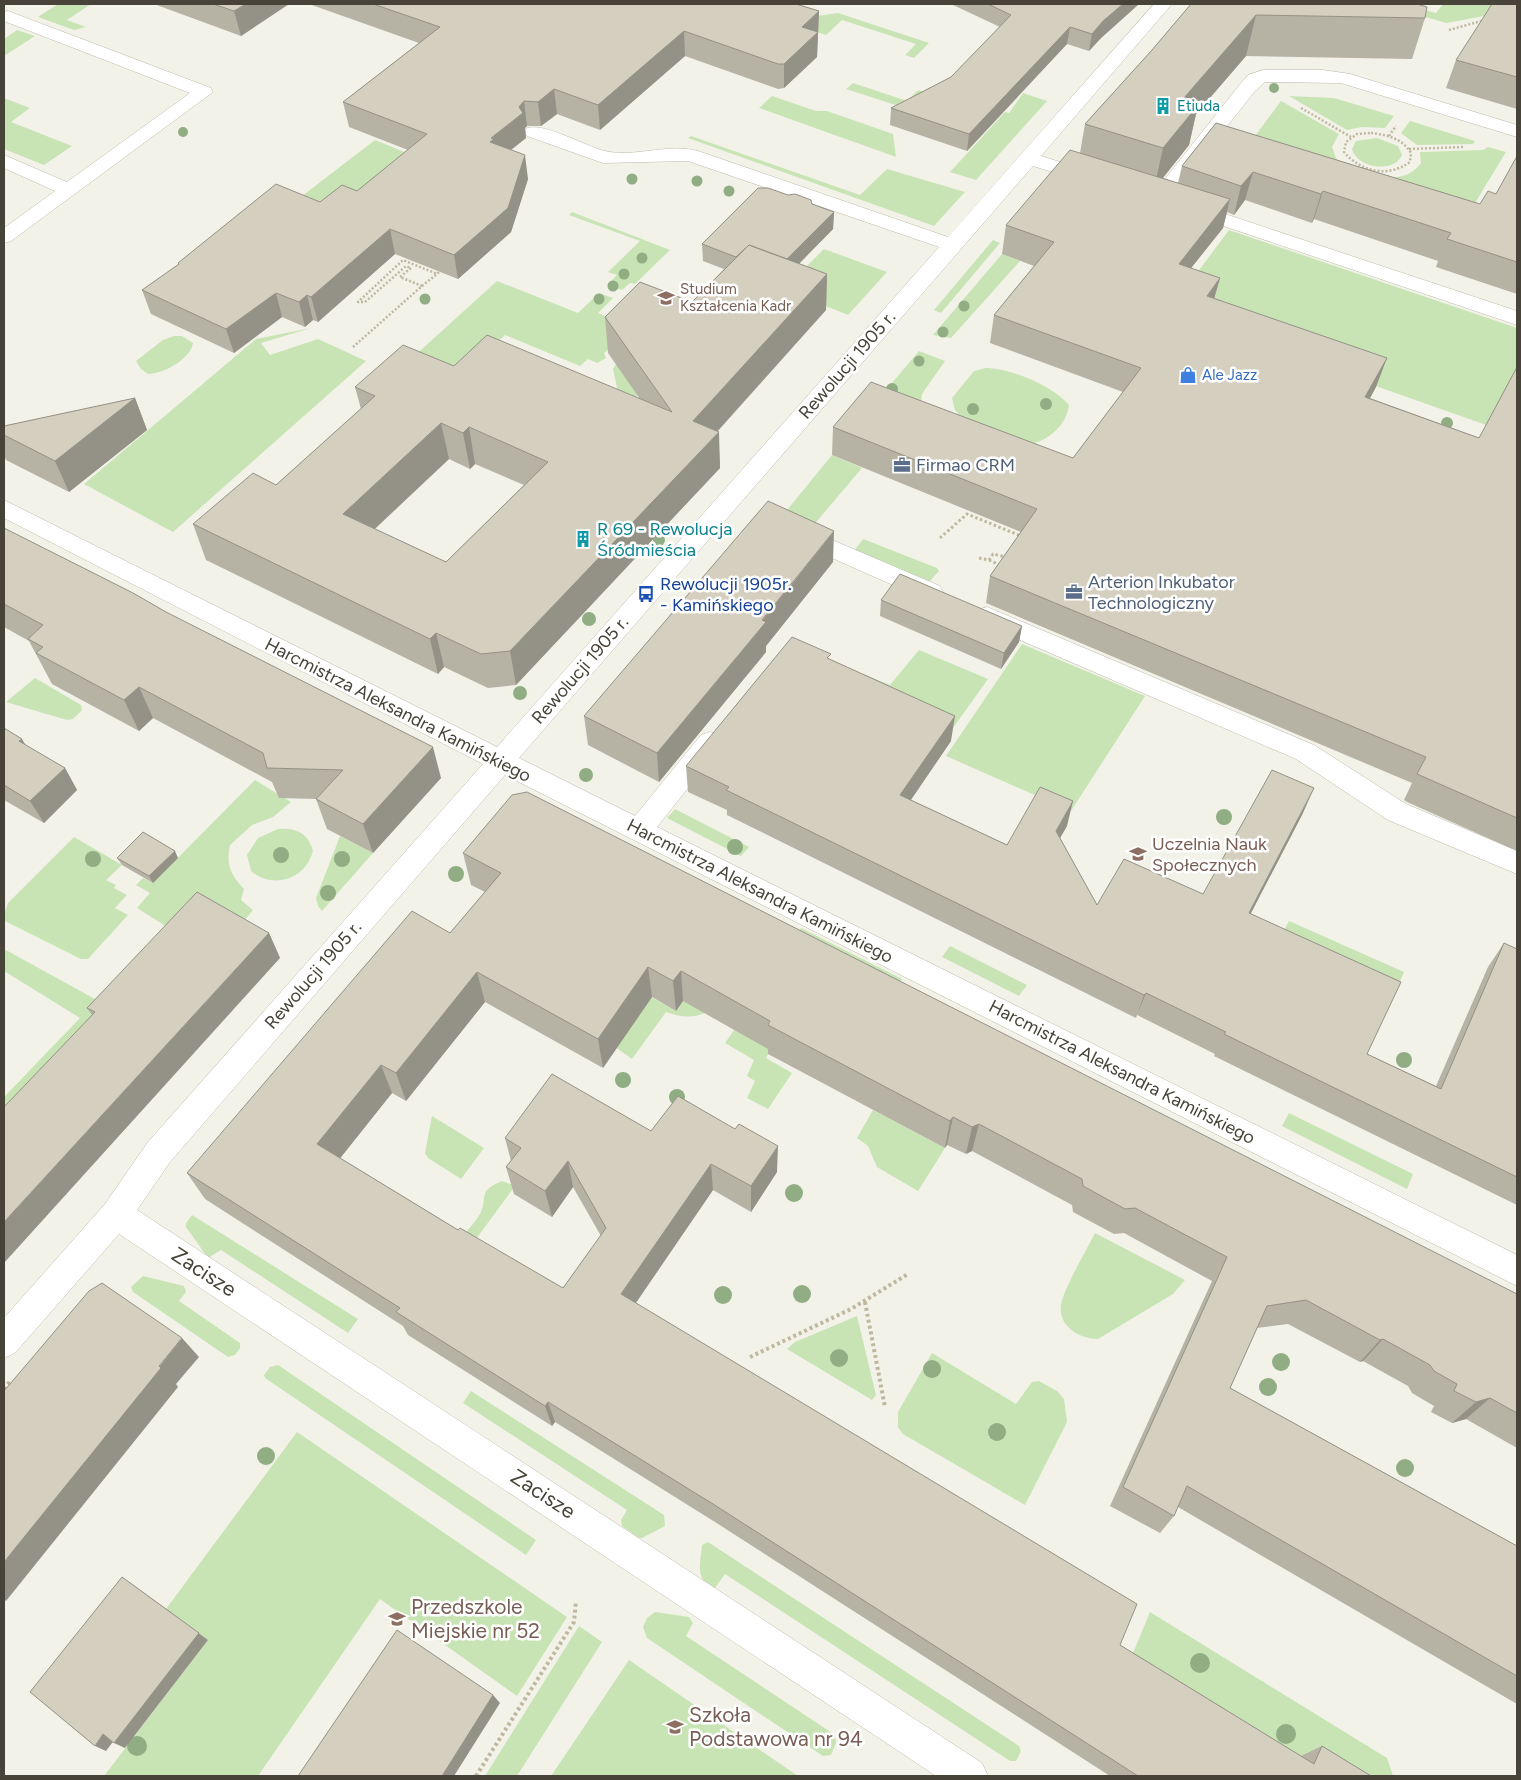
<svg xmlns="http://www.w3.org/2000/svg" width="1521" height="1780" viewBox="0 0 1521 1780" font-family="Figtree,sans-serif">
	<style>
		.green { fill: #c8e4b5 }
		.lines { fill: none; stroke-linecap: round; stroke-linejoin: round }
		.minor-casing { stroke: #bebbac; stroke-width: 1 }
		.path-far2 { stroke: #bfb89f; stroke-width: 2.5; stroke-dasharray: 2 2; stroke-linecap: butt }
		.path-far1 { stroke: #bfb89f; stroke-width: 3; stroke-dasharray: 2.5 2.5; stroke-linecap: butt }
		.path { stroke: #bfb89f; stroke-width: 4; stroke-dasharray: 3 3; stroke-linecap: butt }
		.minor { fill: #fff; fill-rule: evenodd }
		.tree { fill: #90ad83 }
		.wall { fill: #b6b2a4; fill-rule: evenodd }
		.shaded-wall { fill: #949186 }
		.building { fill: #d4cfbf; stroke: #949186; fill-rule: evenodd }
		.labels { text-anchor: middle; stroke-width: 5; stroke-linejoin: round; paint-order: stroke }
		.far-culture-label { font-size: 15px; fill: #0d838f; stroke: #fff; text-anchor: start }
		.far-education-label { font-size: 15px; fill: #785e54; stroke: #fff; text-anchor: start }
		.far-shop-label { font-size: 15px; fill: #366cbe; stroke: #fff; text-anchor: start }
		.street-label { font-size: 18px; fill: #474338; stroke: #fff }
		.service-label { font-size: 18px; fill: #4e5e75; stroke: #fff; text-anchor: start }
		.culture-label { font-size: 18px; fill: #0d838f; stroke: #fff; text-anchor: start }
		.transit-label { font-size: 18px; fill: #164399; stroke: #fff; text-anchor: start }
		.education-label { font-size: 18px; fill: #785e54; stroke: #fff; text-anchor: start }
		.near-street-label { font-size: 21px; fill: #474338; stroke: #fff }
		.near-education-label { font-size: 21px; fill: #785e54; stroke: #fff; text-anchor: start }
	</style>
	<rect width="100%" height="100%" fill="#f3f2e9"/>
	<path class="green" d="M58,4h33l-24,16 19,7 -12,3 -36,-13z
		M1443,4h55l-9,11 -37,7 -6,1 -27,-8 -3,-7 20,5z
		M838,13l91,30 -15,15 -9,-3 11,-11 -74,-24 -16,15 -27,-9 10,-9z
		M17,30l18,6 -31,20v-17z
		M853,83l54,18 11,-11 11,3 -18,17 -65,-21z
		M1023,93l24,8 -71,79 -26,-8 55,-60 4,1z
		M772,96l44,15h11l66,23 3,23 -137,-49z
		M1289,96l45,2 60,18 -9,12 -23,-1 -15,3z
		M4,98l26,10 -19,14 61,24 -28,19 -40,-16z
		M1281,101l58,33 -7,13 4,11 6,6c25,8 59,26 79,-1l-1,-11 63,-2 5,-3 18,5 -40,66 -211,-82z
		M1410,121l65,20 -2,3 -56,1 -16,-12z
		M691,136l169,59 27,-26 78,23 -31,34 -246,-88z
		M1377,138l21,8 4,9c-8,19 -45,13 -50,-6l4,-8z
		M375,140l37,15 -86,67 -37,-16z
		M572,212l98,38 -35,34 -5,-1 -8,7 -15,-5 10,-10 -9,-3 32,-31 -71,-26z
		M1229,230l288,98v44l-28,54 -289,-102 -4,-50z
		M993,240l7,3 -59,70 -7,-3z
		M824,249l63,23 -39,43 -64,-26z
		M1002,254l18,7 -69,77 -18,-3z
		M497,281l81,32 21,-20 14,5 -15,15 35,15 -29,25 2,5 -9,5 -9,-4 -8,7 -75,-31 -48,44 -46,-20z
		M311,328l-50,15 9,12 48,-16 48,22 -193,171 -89,-48 172,-145z
		M174,336h8l11,7c-2,16 -30,31 -45,31l-7,-5 -5,-8 27,-21z
		M919,351l26,10 -23,33 -1,8 -52,8z
		M618,361l32,22 -20,20 -5,21 -12,-55z
		M985,368c25,0 67,17 84,37 -2,19 -20,36 -39,39l-69,-27 -6,-7 -3,-12 22,-27z
		M832,455l30,13 -50,59 -29,-12z
		M863,539l74,29 2,3 -10,11 -75,-31z
		M1022,644l123,52 -74,115 -125,-55z
		M919,650l69,29 -40,56 -104,-69 46,19z
		M35,678l46,27 1,5 -9,9 -6,1 -61,-18z
		M255,780l36,22 -18,15 -21,8 -22,20c-4,20 0,29 14,44l-3,11 12,10 -18,22 -52,5 -46,-29 13,-15 -14,-8 7,-7 10,5z
		M675,809l74,38 -8,9 -74,-38z
		M278,829c17,-1 30,3 35,22 -7,28 -40,39 -62,20l-4,-16 11,-17z
		M340,836l33,17 -51,58 -4,-5 -2,-8z
		M74,837l48,28 -16,15 10,5 -2,3 13,7 -12,13 13,7 -40,44h-7l-76,-38 -1,-7 4,-11z
		M1289,921l115,51 -15,34 -108,-70z
		M801,928l101,51 -7,11 -101,-51z
		M950,946l77,39 -8,11 -77,-39z
		M4,949l111,61 -111,108v-21l76,-79 -76,-47z
		M651,997l25,14 8,-11 23,12c-14,7 -27,5 -41,0l-34,47 -18,-13z
		M734,1030l39,16 -7,12 26,15 -24,36 -21,-11 8,-17 -8,-5 7,-16 -29,-17z
		M873,1110l72,38 -27,43 -41,-24 -9,-21 -11,-8z
		M1289,1113l124,61 -6,15 -125,-63z
		M432,1116l52,32 -23,31 -33,-21 -3,-5z
		M502,1181l13,5 -47,64 -3,-17c5,-6 11,-12 15,-19 9,-18 -4,-22 22,-33z
		M192,1215l166,104 -10,14 -127,-83 -13,8 -22,-31v-4z
		M1095,1233l90,47 -12,14 -75,45c-21,0 -43,-15 -36,-39 7,-21 23,-47 33,-67z
		M143,1276l41,10 2,6 -7,9 61,42v5l-5,7 -7,2 -95,-65 -2,-5z
		M857,1316l19,79 -4,5 -85,-51 8,-7z
		M932,1353l84,51 16,-22 7,-1 18,10 7,8 3,23 -42,83 -122,-71 -5,-7v-15z
		M278,1365l258,175 -10,15 -261,-177 -1,-3 6,-8z
		M471,1391l193,124 1,11 -23,12h-3l-17,-12 -1,-6 6,-10 -164,-107z
		M297,1432l270,185 -50,79 -137,-97 -122,177h-154l104,-136 -42,-31z
		M708,1542l311,204 2,5 -5,10h-6l-285,-187 -12,17c-18,-16 -13,-23 -11,-46z
		M655,1612l34,5 4,6 -7,13 149,99 1,8 -5,12 -8,1 -176,-118 -4,-11 4,-9z
		M1150,1612l237,146 6,18h-59l-208,-106z
		M579,1626l23,16 -85,134h-32z
		M629,1660l169,116h-247z"/>
	<g class="lines">
		<g class="minor-casing">
			<path id="minor" d="M1154,4h18l-131,152 57,18 3,4 -3,4h-14l-51,-16 -514,592 116,58 66,-81 9,-3 9,3 4,7 -4,7 -62,78 860,428v31l-1012,-511 -335,387 -33,48 845,553 6,13h-52l-817,-542 -104,119 -11,5v-40l101,-114 43,-62 335,-378 -479,-246v-18l493,247 442,-500 -251,-86 -85,2 -76,-27 -3,-4 3,-4c20,-5 57,18 78,23 29,7 62,-8 93,0l250,86z
				M8,11l203,77 2,4 -202,149 -7,2v-15l51,-37 -51,-23v-13l63,27 123,-89 -186,-72v-9z
				M1263,70h60l27,4 167,51v12l-176,-54 -76,-1 -10,9 -88,111h-14l-3,-4 3,-4 88,-111 7,-8z
				M1189,202l328,109v14l-335,-113 -3,-4 3,-4z
				M804,528l136,58 3,6 -3,6 -9,3 -9,-3 -126,-56 -4,-6 4,-6z
				M987,607l327,138 92,59 111,47v23l-129,-54 -92,-61 -318,-137 -3,-6 3,-6z"/>
		</g>
		<path class="path-far2" d="M1449,30l36,-10
			M1301,108l50,29
			M1371,133c16,2 31,5 40,20l-1,9c-22,16 -49,10 -66,-10l2,-10 11,-8z
			M1389,136l7,-10
			M1409,149l55,-2
			M422,286l15,-12
			M353,347l69,-61 -22,-9 11,-9 -5,-2 -41,36h-7l45,-42 34,14 2,-2"/>
		<path class="path-far1" d="M940,538l27,-24 54,22
			M979,558l10,2 4,-6 13,3
			M989,560l13,6"/>
		<path class="path" d="M865,1302l20,105
			M750,1357l101,-48 57,-35
			M4,1389l7,-9
			M476,1776l98,-154 2,-21"/>
		<use href="#minor" class="minor"/>
	</g>
	<g class="tree">
		<circle cx="1274" cy="88" r="5"/>
		<circle cx="183" cy="132" r="5"/>
		<circle cx="632" cy="179" r="5.5"/>
		<circle cx="697" cy="181" r="5.5"/>
		<circle cx="729" cy="191" r="5.5"/>
		<circle cx="642" cy="258" r="5.5"/>
		<circle cx="624" cy="274" r="5.5"/>
		<circle cx="613" cy="286" r="5.5"/>
		<circle cx="425" cy="299" r="5.5"/>
		<circle cx="599" cy="299" r="5.5"/>
		<circle cx="964" cy="306" r="5.5"/>
		<circle cx="943" cy="332" r="5.5"/>
		<circle cx="919" cy="361" r="5.5"/>
		<circle cx="892" cy="389" r="6"/>
		<circle cx="1046" cy="404" r="6"/>
		<circle cx="973" cy="409" r="6"/>
		<circle cx="1447" cy="423" r="6"/>
		<circle cx="659" cy="540" r="6"/>
		<circle cx="589" cy="619" r="7"/>
		<circle cx="520" cy="693" r="7"/>
		<circle cx="586" cy="775" r="7"/>
		<circle cx="1224" cy="817" r="8"/>
		<circle cx="735" cy="847" r="8"/>
		<circle cx="281" cy="855" r="8"/>
		<circle cx="93" cy="859" r="8"/>
		<circle cx="342" cy="859" r="8"/>
		<circle cx="456" cy="874" r="8"/>
		<circle cx="328" cy="893" r="8"/>
		<circle cx="1404" cy="1060" r="8"/>
		<circle cx="623" cy="1080" r="8"/>
		<circle cx="677" cy="1097" r="8"/>
		<circle cx="794" cy="1193" r="9"/>
		<circle cx="802" cy="1294" r="9"/>
		<circle cx="723" cy="1295" r="9"/>
		<circle cx="839" cy="1358" r="9"/>
		<circle cx="1281" cy="1362" r="9"/>
		<circle cx="932" cy="1369" r="9"/>
		<circle cx="1268" cy="1387" r="9"/>
		<circle cx="997" cy="1432" r="9"/>
		<circle cx="266" cy="1456" r="9"/>
		<circle cx="1405" cy="1468" r="9"/>
		<circle cx="1200" cy="1663" r="10"/>
		<circle cx="1286" cy="1734" r="10"/>
		<circle cx="137" cy="1746" r="10"/>
	</g>
	<path class="wall" d="M154,4h135l-48,32z
		M309,4h487l23,7 -2,46 -33,31 -6,1 -93,-33 -85,74 -43,-16 -16,12h-14l-2,2 1,10 -15,12 17,29 -17,53 -53,47 -63,-25 -77,68 -5,-2 -8,7 -23,-10 -48,36 -83,-39 -9,-24 36,-25v-2l142,-61 37,-11 51,-41 -59,-23 -6,-25 76,-59z
		M951,4h188l-38,34 -12,13 -22,-7 -100,107 -77,-26 1,-17 60,-31 49,-50z
		M1191,4l234,14 -13,41 -166,-3 -50,58 -7,31 -26,33 15,5 4,-17 34,-43 264,81 16,-10 21,-38v138l-81,-27 2,-6 -124,-42 -2,4 -67,-23 -11,15 -7,-3 -4,16 -32,40 29,10 -6,20 162,89 -6,11 109,40 38,-71v484l-110,-49 -3,-2 8,-17 -426,-180 4,-27 31,-44 -189,-77 1,-28 240,31 50,-66 -133,-49 4,-28 40,-49 -32,-12 4,-29 74,-72 5,-29 67,-74z
		M1517,4v105l-71,-21 10,-28z
		M812,204l22,8 -1,17 -34,35 28,10 -1,36 -108,121 2,37 -204,217 -28,3 -44,-21 -6,7 -232,-114 -13,-36 83,-39 85,-76 -6,-22 99,-21 186,33 -32,-46 -3,-36 87,-15 32,-33 -21,-8 -1,-17zM449,459l21,10 5,-5 49,21 -78,77 -71,-33z
		M135,398l12,32 -78,62 -63,-32 -2,-5v-29z
		M4,528l437,250 -68,75 -46,-24 -11,-30 -37,-1 -7,-16 -119,-64 -14,13 -87,-47 -23,-43 -25,-14z
		M833,562l-67,84v6l-107,130 -71,-37 -4,-29z
		M881,600l141,26 -3,16 -18,27 -121,-53z
		M830,660l121,81 -40,59 96,45 60,-19 -7,12 37,67 106,-11 100,-81 -52,100 116,141 69,32 52,-119 16,-24 13,6v256l-303,-149 1,-2 -78,-39 -1,3 -409,-203v-5l-39,-18 -2,-26z
		M4,728l21,17 40,23 12,22 -33,33 -40,-23z
		M463,853l1054,441v154l-51,-29 -14,4 -21,-11 3,-6 -22,-13 -4,-7 -45,-25 -3,1 -72,-38 -31,4 -27,60 287,158v158l-339,-197 -4,9 -14,17 -50,-27 102,-225 -88,-48 -10,1 -41,-22 -1,-7 -100,-54 -6,3 -19,-9 -2,3 -177,-94v-5l-85,-48 -7,10 -24,-14 -49,71 -118,-66 -79,99 -14,-8 -52,65 118,72 105,58 38,-52 -28,-49 -21,30 -38,-23 -8,-27 5,-6 -6,-23 146,-7 126,41 -26,40 -38,-22 -77,113 484,342 181,111 21,-10 49,30h-261l-395,-254 -160,-100 -3,4 -144,-91 -5,-9 -198,-127 -18,-26 263,-240 35,-41 -14,-7z
		M117,858h61l-25,25 -31,-18z
		M269,933l11,25 -188,57 -5,-7z"/>
	<path class="shaded-wall" d="M246,4h43l-48,32 -7,-25z
		M1123,4h16l-38,34 -12,13 3,-17 11,-13z
		M819,11l-2,46 -33,31v-24l18,-37z
		M1256,15l-10,41 -50,58 -7,31 -35,44 9,-41 20,-49z
		M1070,27l-3,17 -100,107 2,-17z
		M684,31l1,25 -85,74 -2,-25z
		M554,89l3,25 -16,12 -3,-24z
		M524,101l3,25 -2,2 1,10 -29,23 -7,-19 1,-4z
		M525,155l3,24 -17,53 -53,47 -4,-24z
		M1253,172l-8,28 -11,15 7,-29z
		M1323,191l-9,28 -2,4 9,-29z
		M1230,199l-7,29 -51,64 7,-28z
		M834,212l-1,17 -59,60v-16z
		M390,229l5,25 -77,68 -7,-25z
		M827,274l-1,36 -132,147 -1,-36z
		M1220,278l-8,28 -5,-10z
		M276,293l6,24 -48,36 -8,-24z
		M307,295l6,25 -8,7 -6,-25z
		M1387,358l-11,29 -21,38 10,-28z
		M135,398l12,32 -78,62 -14,-31z
		M441,423l8,36 -96,90 -10,-35z
		M469,427l6,37 -5,5 -7,-36z
		M719,432l1,36 -204,217 -6,-34z
		M834,531l-1,31 -67,84v6l-107,130 -2,-29z
		M1022,626l-3,16 -18,27 3,-16z
		M436,633l8,34 -6,7 -8,-35z
		M139,687l14,31 -14,13 -15,-31z
		M955,716l-4,25 -54,79 3,-25z
		M22,739l13,22 -16,-20z
		M433,747l8,31 -68,75 -10,-29z
		M65,768l12,22 -33,33 -14,-22z
		M1314,788l-11,25 -64,123 10,-23z
		M1073,801l-6,25 -17,29 6,-24z
		M175,851l3,7 -25,25 -4,-7z
		M269,933l11,25 -276,305v-41z
		M648,967l4,30 -49,71 -5,-29z
		M681,971l2,30 -7,10 -3,-30z
		M477,972l8,30 -79,99 -10,-28z
		M1146,993l-9,22 -1,3 8,-23z
		M381,1065l11,28 -62,78 -13,-27z
		M953,1117l-6,28 -2,3 5,-27z
		M979,1124l-7,27 -6,3 6,-27z
		M778,1146l-1,26 -26,40v-26z
		M568,1161l5,26 -21,30 -7,-26z
		M711,1164l2,26 -87,127 -5,-23z
		M182,1338l17,19 -23,27 2,3 -172,214 -2,-2v-37z
		M1383,1339l-20,22 -3,1 20,-22z
		M1490,1398l-24,21 -14,4 24,-21z
		M548,1402l7,20 -3,4 -7,-20z
		M122,1577l86,63 -83,108 -11,-5z
		M493,1695l7,8 -46,73h-12z
		M103,1734l12,5 -9,12 -11,-5z"/>
	<path class="building" d="M213,4h33l-12,7z
		M373,4h423l23,7 -17,16 16,5 -34,32h-6l-94,-33 -86,74 -44,-16 -16,13 -14,-1 -5,6 4,6 -32,25 3,1 -4,3 35,13 -17,53 -54,47 -64,-26 -79,68 -4,-2 -8,7 -23,-9 -50,36 -84,-39 37,-26 -1,-1 98,-79 44,18 22,-17 15,6 70,-57 -84,-32 97,-75z
		M988,4h135l-20,17 -11,13 -22,-7 -101,107 -78,-26 60,-31 60,-62z
		M1191,4h226l10,3 -2,11 -169,-3 -73,84 16,5 -36,44 -78,-24 67,-74z
		M1492,4h25v73l-61,-17z
		M1216,123l264,81 8,-13 8,3 21,-38v106l-70,-23 4,-6 -128,-42 -2,3 -68,-22 -12,14 -59,-20z
		M1070,150l160,49 -51,65 41,14 -13,18 180,62 -22,39 114,41 38,-71v451l-100,-44 9,-17 -436,-181 47,-67 -204,-82 38,-45 202,76 68,-90 -147,-53 60,-73 -48,-17z
		M758,188h10l20,7 7,-1 16,6 1,4 22,8 -47,47 -38,-14 -13,12 -34,-13z
		M749,245l78,29 -134,147 26,11 -209,219 -29,3 -45,-21 -6,6 -237,-115 60,-51 23,12 99,-89 -20,-9 48,-42 51,21 33,-31 185,77 -67,-95 35,-35 52,20zM441,423l22,10 6,-6 79,35 -102,100 -103,-48z
		M135,398l-80,63 -51,-26v-9z
		M768,501l66,30 -72,89 4,2 -109,131 -73,-37z
		M4,528l129,65 33,19 267,135 -70,77 -47,-25 27,-29 -76,-2 -4,-15 -124,-66 -15,13 -88,-47 7,-6 -15,-8 15,-14 -39,-21z
		M900,574l122,52 -18,27 -123,-53z
		M792,637l39,17 -4,4 128,58 -55,79 107,50 33,-58 33,14 -17,30 41,74 27,-46 79,35 69,-124 42,18 -65,125 152,69 -34,72 74,35 63,-146 13,6v228l-293,-143 2,-2 -80,-39 -2,2 -418,-205 3,-3 -43,-21z
		M4,728l18,11 -3,2 46,27 -35,33 -26,-16z
		M527,792l990,502v119l-27,-15 -14,4 -22,-11 3,-7 -23,-13 -4,-6 -47,-26 -3,1 -74,-40 -39,6 -37,82 287,158v130l-330,-190 -13,30 -51,-29 104,-230 -92,-49 -10,1 -42,-23 -1,-7 -103,-55 -7,3 -19,-10 -3,4 -182,-96 2,-4 -89,-50 -8,10 -25,-14 -50,72 -121,-67 -81,101 -15,-8 -64,79 141,86 2,-2 103,60 43,-60 -38,-67 -23,30 -39,-24 15,-19 -16,-10 47,-64 99,57 27,-35 57,33 4,-5 39,22 -27,40 -40,-22 -90,130 516,310 -17,41 194,119 8,-18 49,30h-233l-425,-272 -165,-102 -3,4 -149,-94 4,-4 -213,-135 225,-262 38,22 51,-60 -38,-20 49,-58z
		M143,832l32,19 -26,25 -32,-18z
		M197,892l72,41 -265,289v-115l91,-95 -8,-4z
		M102,1283l80,55 -23,28 2,2 -157,194v-171l85,-100z
		M122,1577l77,56 -85,110 -11,-9 -8,12 -65,-54z
		M397,1630l96,65 -51,81h-144z"/>
	<defs>
		<g id="building-bare" transform="scale(1.35)"><path d="M-4-6H4V6H1V3H-1V6H-4ZM-2.5-4.3h1.7v1.8h-1.7ZM.8-4.3h1.7v1.8H.8ZM-2.5-1h1.7V.8h-1.7ZM.8-1h1.7V.8H.8Z" fill="#0f9aa8" stroke="#fff" stroke-width="2.5" paint-order="stroke"/></g>
		<g id="university-bare" transform="scale(1.35)"><path d="M0-5L7-2L0 1L-7-2ZM-4 1L0 2.5L4 1V4Q0 6-4 4Z" fill="#8d6e63" stroke="#fff" stroke-width="2.5" paint-order="stroke"/></g>
		<g id="shop-bare" transform="scale(1.35)"><path d="M-5-2.5h2.3a2.7 3.5 0 0 1 5.4 0H5L5.5 6h-11ZM-1.5-2.5h3a1.5 2.3 0 0 0-3 0Z" fill="#3f7fe0" stroke="#fff" stroke-width="2.5" paint-order="stroke"/></g>
		<g id="office-bare" transform="scale(1.35)"><path d="M-6-3h4V-5.5h4V-3h4V5H-6ZM-1-4.5V-3h2v-1.5ZM-6 0V1H6V0Z" fill="#5c6f8a" stroke="#fff" stroke-width="2.5" paint-order="stroke"/></g>
		<g id="bus-bare" transform="scale(1.35)"><path d="M-5-6H5V4H4V6H2V4H-2V6H-4V4H-5ZM-3.5-4V0h7V-4ZM-3.5 1.2v1.5H-2V1.2ZM2 1.2v1.5H3.5V1.2Z" fill="#1a4fb4" stroke="#fff" stroke-width="2.5" paint-order="stroke"/></g>
		<g id="school-bare" transform="scale(1.35)"><path d="M0-5L7-2L0 1L-7-2ZM-4 1L0 2.5L4 1V4Q0 6-4 4Z" fill="#8d6e63" stroke="#fff" stroke-width="2.5" paint-order="stroke"/></g>
	</defs>
	<g fill-rule="evenodd">
		<use href="#building-bare" x="1163" y="106"/>
		<use href="#university-bare" x="666" y="298"/>
		<use href="#shop-bare" x="1188" y="375"/>
		<use href="#office-bare" x="902" y="465"/>
		<use href="#building-bare" x="583" y="539"/>
		<use href="#office-bare" x="1074" y="592"/>
		<use href="#bus-bare" x="646" y="594"/>
		<use href="#university-bare" x="1138" y="854"/>
		<use href="#school-bare" x="397" y="1619"/>
		<use href="#school-bare" x="675" y="1727"/>
	</g>
	<g class="labels">
		<g class="far-culture-label">
			<text x="1177" y="111">Etiuda</text>
		</g>
		<g class="far-education-label">
			<text x="680" y="294">Studium<tspan x="680" dy="17">Kształcenia Kadr</tspan></text>
		</g>
		<g class="far-shop-label">
			<text x="1202" y="380">Ale Jazz</text>
		</g>
		<g class="street-label">
			<text transform="translate(847 365) rotate(-49)" y="6">Rewolucji 1905 r.</text>
			<text transform="translate(580 670) rotate(-49)" y="6">Rewolucji 1905 r.</text>
			<text transform="translate(398 710) rotate(27)" y="6">Harcmistrza Aleksandra Kamińskiego</text>
			<text transform="translate(760 891) rotate(27)" y="6">Harcmistrza Aleksandra Kamińskiego</text>
			<text transform="translate(313 975) rotate(-49)" y="6">Rewolucji 1905 r.</text>
			<text transform="translate(1122 1072) rotate(27)" y="6">Harcmistrza Aleksandra Kamińskiego</text>
		</g>
		<g class="service-label">
			<text x="916" y="471">Firmao CRM</text>
			<text x="1088" y="588">Arterion Inkubator<tspan x="1088" dy="21">Technologiczny</tspan></text>
		</g>
		<g class="culture-label">
			<text x="597" y="535">R 69 - Rewolucja<tspan x="597" dy="21">Śródmieścia</tspan></text>
		</g>
		<g class="transit-label">
			<text x="660" y="590">Rewolucji 1905r.<tspan x="660" dy="21">- Kamińskiego</tspan></text>
		</g>
		<g class="education-label">
			<text x="1152" y="850">Uczelnia Nauk<tspan x="1152" dy="21">Społecznych</tspan></text>
		</g>
		<g class="near-street-label">
			<text transform="translate(204 1272) rotate(33)" y="7">Zacisze</text>
			<text transform="translate(543 1494) rotate(33)" y="7">Zacisze</text>
		</g>
		<g class="near-education-label">
			<text x="411" y="1614">Przedszkole<tspan x="411" dy="24">Miejskie nr 52</tspan></text>
			<text x="689" y="1722">Szkoła<tspan x="689" dy="24">Podstawowa nr 94</tspan></text>
		</g>
	</g>
	<rect width="1521" height="1780" fill="none" stroke="#474338" stroke-width="10"/>
</svg>
